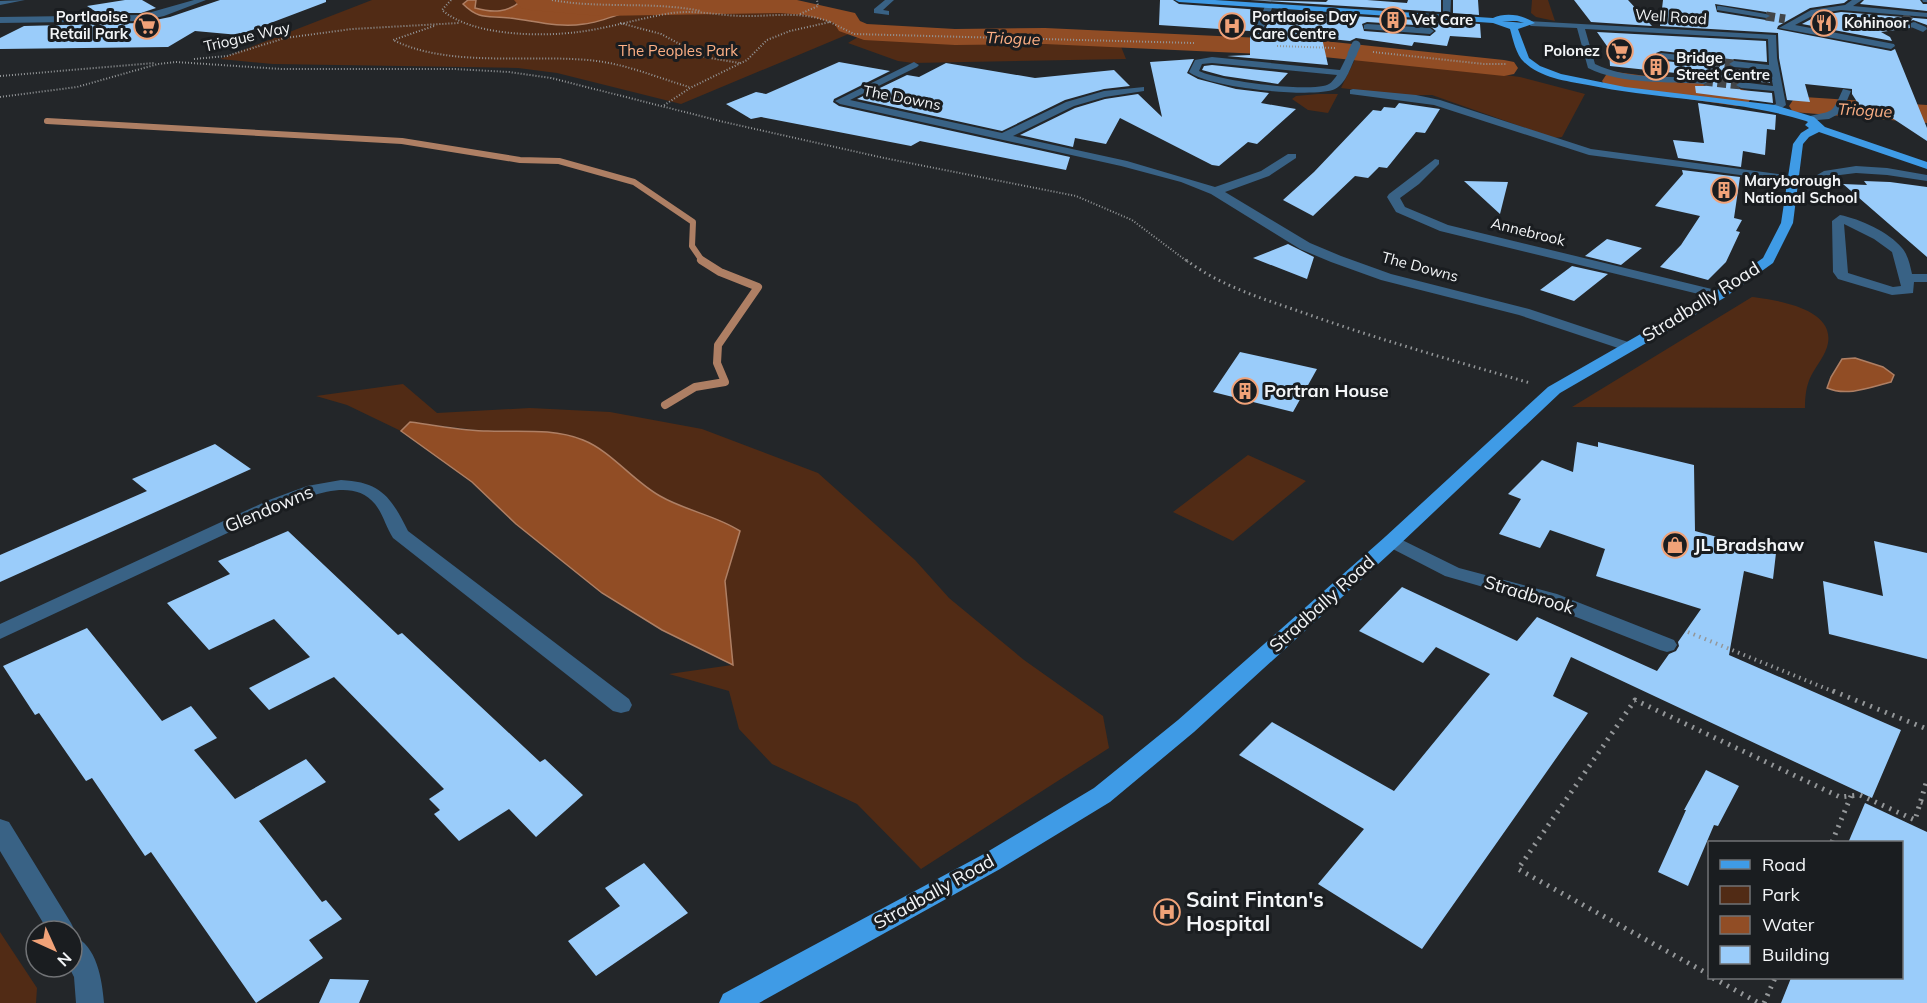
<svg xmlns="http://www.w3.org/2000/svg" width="1927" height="1003" viewBox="0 0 1927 1003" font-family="Mulish,sans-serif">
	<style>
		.green { fill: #512b15 }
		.water { fill: #914d25; stroke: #ae7f64; stroke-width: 1.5 }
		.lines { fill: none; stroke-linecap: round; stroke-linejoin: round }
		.stream-far1 { stroke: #ae7f64; stroke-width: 6 }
		.stream { stroke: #ae7f64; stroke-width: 8 }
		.river { fill: #914d25; fill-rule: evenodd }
		.building { fill: #9accfa; fill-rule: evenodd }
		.minor-tunnel { stroke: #424548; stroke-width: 9; stroke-dasharray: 9 4.5; stroke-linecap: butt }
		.path-far3 { stroke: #949799; stroke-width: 2; stroke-dasharray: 1 2; stroke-linecap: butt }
		.path-far2 { stroke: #949799; stroke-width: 3; stroke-dasharray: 1.5 4; stroke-linecap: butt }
		.path-far1 { stroke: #949799; stroke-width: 4; stroke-dasharray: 1.5 4.5; stroke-linecap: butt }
		.path { stroke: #949799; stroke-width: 5; stroke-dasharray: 2 6; stroke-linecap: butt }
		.minor { fill: #396285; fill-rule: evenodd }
		.major { fill: #3f9be6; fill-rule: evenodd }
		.minor-bridge { stroke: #396285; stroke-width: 9 }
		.labels { text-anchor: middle; stroke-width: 6; stroke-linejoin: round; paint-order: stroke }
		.far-poi-label { font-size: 15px; font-weight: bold; fill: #f3f5f7; stroke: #1a1d20; text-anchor: start }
		.far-street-label { font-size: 15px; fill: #f3f5f7; stroke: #1a1d20 }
		.far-park-label { font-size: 15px; fill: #feb085; stroke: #1a1d20 }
		.far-water-label { font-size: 16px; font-style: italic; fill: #fdaf84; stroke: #1a1d20 }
		.street-label { font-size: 18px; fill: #f3f5f7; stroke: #1a1d20 }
		.poi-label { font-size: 18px; font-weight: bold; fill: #f3f5f7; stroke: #1a1d20; text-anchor: start }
		.near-poi-label { font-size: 21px; font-weight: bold; fill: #f3f5f7; stroke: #1a1d20; text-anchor: start }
	</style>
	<rect width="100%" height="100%" fill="#232629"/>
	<path class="green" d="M372,0h310l99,5 61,8 21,15 -182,76 -124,-31 -39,-5 -245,-4 -53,-5z
		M1532,0h16l7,21 -19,-4 -5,-4z
		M858,37l262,7 6,15 -213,4 -15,-2 -50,-18z
		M1357,55l163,22 65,17 -23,43 -8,1 -122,-43h-35l-56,-7z
		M1318,94h20l-10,19 -20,-3 -16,-11 4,-3z
		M1752,297c24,3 82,11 76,46 -2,12 -12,23 -17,33 -5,10 -6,21 -6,32l-233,-1z
		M403,384l34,29 93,-5 80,4 92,17 116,44 97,87 34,38 75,62 79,56 6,32 -188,121 -64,-65 -85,-40 -33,-35 -10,-38 -60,-17 63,-9 -7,-84 15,-50 -80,-35 -32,-21 -24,-23 -66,-21h-53l-75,-9 -9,9 -54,-26 -31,-9z
		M1248,455l58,26 -73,60 -60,-29z
		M0,932l37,56 -1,15h-36z"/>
	<path class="water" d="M468,0h8l-1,8c18,5 33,5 47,-8l8,3 70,6 42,-2c-19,5 -39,15 -58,17 -26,4 -49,-3 -74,-6 -21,-3 -30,3 -47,-14z
		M1855,358l28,9 11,8 -3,7c-20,5 -44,15 -64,6l4,-11 11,-18z
		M410,422c26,3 52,9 78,9 31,1 65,-3 95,9 28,11 50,41 77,56 26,15 55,19 80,35l-15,50 8,84 -71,-35 -60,-37 -86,-69 -44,-42 -71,-51z"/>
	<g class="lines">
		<path class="stream-far1" d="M47,121l355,20 118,19 39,1 75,21 59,40 -1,24 11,16"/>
		<path class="stream" d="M665,405l30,-18 30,-5 -8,-19 1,-18 40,-58 -38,-15 -19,-12"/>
		<path class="river" d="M514,0h283l58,13 5,8 7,3 88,5 90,-1 279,13 180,19 10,2 4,6 -4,6 -10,2 -180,-19 -279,-13 -90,1 -91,-5 -25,-9 -5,-8 -29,-8 -25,-2 -180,3 -70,-6 -9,-2z
			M1616,72l121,16 11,3 4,6 -4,6 -11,3 -131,-19 -4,-6 4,-6z
			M1804,97l123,8v18l-134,-11 -4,-6 4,-6z"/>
	</g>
	<path class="building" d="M125,0h17l14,8 -15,5h-43l-11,-7z
		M220,0h106v2l-87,33 -44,-4 -27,16 -168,2v-11l24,-12 117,-3 29,-6z
		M1160,0h13l6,4 82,6 -10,23 2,5 10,-3 10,-24 207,13 1,14 -31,-2 -3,10 -33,-4 -2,4 -56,-8 -6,3 -28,-3 6,27 -101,-9 23,-1v-24l-91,-6zM1367,22l63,4 6,5 -6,5 -66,-5 -2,-7z
		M1250,0l76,2 2,-2h39l40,3 1,-3h33v12z
		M1453,0h25l1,15 -26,-2z
		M1574,0h54l24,26 -61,-4z
		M1663,0h185l-4,3 -34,5 -32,18 -1,3 114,22 4,-2 32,79v13l-47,-31 -19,-2 -9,-14v-5l-47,-5 5,18 -23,-2 -8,-42 -1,-25 -118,-7zM1715,4l51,8 6,5 -6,3 -49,-8z
		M1864,0h56l3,4h4v7l-67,-7z
		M1841,12l86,7v6l-14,-5 -4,2 1,6 -29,4 9,5 2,4 -90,-17 15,-8z
		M1597,32l169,9 1,21 -33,-3 -7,6 7,4 34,3 2,11 -29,-3 -7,6 7,4 31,3 1,10 -77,-10 -1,-7h10l6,-4 -7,-6 -94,-10 -1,-17zM1661,51l37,4 7,6 -7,4 -40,-5 -2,-7z
		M1194,59l-7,14 11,6 38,10 33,4 -8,10 35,6 -39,35 -9,-2 -29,24 -7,-1 -92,-47 -14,26 -31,-6 -2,9 -53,-12 55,-27 30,-9 33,-5 24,23 -12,-55z
		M839,62l51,9 -56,28 -1,3 6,4 231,51 -4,13 -146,-29 -9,5 -150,-29 -10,2 -25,-15 30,-12 10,2z
		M946,63l89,15 79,-8 16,16 -26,3 -39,11 -63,31 -145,-32 50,-24 12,2z
		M1212,65l76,8 -10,11 -54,-8 -22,-6 2,-4z
		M1399,103l41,6 -15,24 -9,-1 -29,36 -8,-1 -11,11 -13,-2 -42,40 -30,-16 31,-28 59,-62 8,1 3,-4 11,1z
		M1698,103l78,12 -1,15 -8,-1 -2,26 -22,-4 -2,16 -63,-9 -5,-18 31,3z
		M1682,170l58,7 -6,41 8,2 -6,11 4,1 -14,30 -18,18 -48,-13 21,-22 19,-29 -45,-10 28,-32z
		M1464,181l44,1 -8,32z
		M1864,181l26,1 37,5v70l-84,-73 24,1z
		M1607,239l35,9 -21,17 -36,-9z
		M1288,244l26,13 -7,22 -54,-21z
		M1572,266l36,8 -34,27 -34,-11z
		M1240,352l77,17 -24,43 -80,-20z
		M1577,442l21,5v-5l96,23 1,66 81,22 -3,26 -29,-8 -15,84 172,75 -29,68 -301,-141 -18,39 35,17 -166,236 -104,-65 46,-55 -125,-74 33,-33 122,69 96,-117 -54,-27 -13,16 -64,-32 43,-44 115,54 20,-24 120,54 12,-17 7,-3 3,-5 -1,-4 23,-33 -105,-33 9,-27 -55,-19 -10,18 -41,-14 22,-35 -13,-5 34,-34 31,12z
		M215,444l36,25 -251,113v-27l147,-64 -15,-12z
		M288,531l110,104 4,-2 138,129 5,-3 38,36 -47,42 -27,-28 -50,32 -25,-27 6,-4 -11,-11 15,-10 -110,-112 -65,33 -20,-22 61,-31 -36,-38 -65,31 -42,-47 63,-29 -12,-13z
		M1874,541l53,12v106l-98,-25 -6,-53 60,15z
		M87,628l75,93 29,-15 26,32 -23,12 41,49 71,-40 20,23 -67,39 63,81 4,-2 16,19 -33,21 14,18 -67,45 -105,-151 -6,4 -53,-78 -6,3 -47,-68 -4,2 -32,-49z
		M1706,770l33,16 -21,40 -4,-1 -26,61 -30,-14 28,-62h-2z
		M1865,803l62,29v171h-146l10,-25h111v-135h-54z
		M644,863l44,50 -92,63 -28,-35 52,-35 -15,-18z
		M330,979l39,1 -10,23h-40z"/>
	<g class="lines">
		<path class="minor-tunnel" d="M1766,16l19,3
			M1903,16l11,9
			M1698,60l36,4
			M1704,81l37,4"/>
		<path class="path-far3" d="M451,0l-9,10c30,26 98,27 136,22 32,-4 62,-14 94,-19 23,-3 45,2 68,3 31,1 60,-6 90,6l-40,9 -23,9 -20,20 -57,28 -27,18
			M552,0c49,9 100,1 149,11
			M800,14l18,-8 -1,-6
			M830,22l24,12 340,9
			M620,23l41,11 43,23 36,6
			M434,26l-41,14c59,29 139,13 204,21 31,4 62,17 92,26
			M1277,46l58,2
			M1373,52l111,12h22
			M194,59l33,-3 58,-18 67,-9 107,-6
			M0,76l154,-13
			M0,97l77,-10 81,-23 18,-2 105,7h174l54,3 42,6 173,44 160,36 192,38 56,24 56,42"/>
		<path class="path-far2" d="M1186,260c36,27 78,39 121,54 73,26 148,47 223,69"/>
		<path class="path-far1" d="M1688,632l149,61"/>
		<path class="path" d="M1833,691l94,38
			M1921,802l6,2
			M1832,842l19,-46
			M1710,975l-192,-106 117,-169 205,97 20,-2 55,25 12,-40
			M1713,978l46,25
			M1764,1003l11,-25"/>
		<path class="minor" d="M25,0l-25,5v-4z
			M194,0h12l-42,16 -23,5 -141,2v-6l141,-2z
			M885,0h9l-11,10 6,1v4l-15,-2v-4z
			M1443,0h8l-1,20 -7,-2z
			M1852,0h10l-9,6 74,7v4l-86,-7 -25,4 -21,11 99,19 1,2 -4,3 -112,-21 32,-18 34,-5z
			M1922,0h5v2h-4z
			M1266,4l7,2 -12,28 -7,2 -1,-2z
			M1720,6l46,8 4,2 -4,2 -49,-8v-4z
			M1528,21l248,14 1,23 9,47 -7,5h-8v-4l5,-2 -2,-13 -33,-3 -5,-3 5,-3 32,4 -3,-16 -36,-3 -5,-3 5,-3 35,4 -1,-26 -183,-10 10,35c32,16 75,12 109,14l5,3 -5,3c-37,-3 -82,1 -116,-16l-11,-40 -46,-2 -4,-3z
			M1914,22l12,5 1,2 -4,3 -12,-5v-4z
			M1367,24l63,4 4,3 -4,3 -66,-5v-4z
			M1349,52l8,2c-6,11 -10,29 -22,35 -22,10 -129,-2 -146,-17l6,-12 17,-3 128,13zM1212,63l125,12c-4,6 -7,10 -14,11 -23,5 -103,-5 -124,-15l3,-7z
			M1661,53l37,4 5,3 -5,3 -40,-5v-4z
			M914,62l5,3 -2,2 -67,33 152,33 64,-31 38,-11 40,-4v4l-39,6 -31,9 -61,30 114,25 88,26 46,-16 27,-17h8v4l-27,18 -44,16 85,51 31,13 50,18 138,35 105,35 2,3 -7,4 -5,-1 -105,-35 -138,-35 -50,-18 -31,-13 -89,-55 -30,-12 -60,-16 -281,-62 -5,-3z
			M1353,89l63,6 24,5 151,49 203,27 6,3 -6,3 -205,-27 -155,-50 -84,-11v-4z
			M1843,89l8,2 -9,21 -13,7 -23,2v-4c29,-7 25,-2 37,-28z
			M1435,159l4,1v4l-20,20 -19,14 5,9 43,18 276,67 2,3 -7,4 -279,-68 -44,-19 -9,-15 2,-3z
			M1856,166l31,2 40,7v6l-40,-6 -31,-2 -24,3 -14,5 -6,-3 12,-7z
			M1840,215c20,4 49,17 62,33 6,7 8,17 10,26h15v8h-13l-1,11 -21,2 -54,-16 -5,-7 -1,-51zM1844,224l30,15 18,13 9,34 -8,1 -45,-14z
			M341,480c40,2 50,17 67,51l221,168 3,6 -3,6 -8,2 -8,-2 -220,-173c-7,-11 -10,-24 -18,-34 -23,-28 -67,-7 -94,4l-281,131v-15l269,-124 38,-14z
			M1392,535l67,33 98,26 117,46 3,5 -3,5 -7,2 -7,-2 -117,-46 -98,-28 -60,-31 -2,-4 2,-4z
			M0,819l9,3 62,101 4,8 -2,5c24,9 29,44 31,67h-28l-2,-26 -5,-10h3v-36h-24l-48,-80z"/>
		<path class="major" d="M1175,0h40l278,18c13,-6 31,-3 42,5l-17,6 11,29 11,8 21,8 64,13 150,18 39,12 11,10 102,35v7l-108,-37 -10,5 -6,7 -10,79 -20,40 -49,35 -164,95 -161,152 -205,187 -84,70 -110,67 -241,134h-40l4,-9 259,-139 112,-67 84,-68 207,-183 163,-150 166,-95 49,-34 18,-35 12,-79 8,-11 8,-5 -4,-3 3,-3 -2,-1c-70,-22 -146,-21 -218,-36 -22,-4 -47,-7 -64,-23 -8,-7 -11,-23 -14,-33l-17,-6 -314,-21zM1502,21h15l7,2z"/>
		<path class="minor-bridge" d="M1352,54l4,-9"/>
	</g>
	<defs>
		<g id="building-ring" transform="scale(1.35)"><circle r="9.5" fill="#1a1d20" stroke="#f0a278" stroke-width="1.5"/><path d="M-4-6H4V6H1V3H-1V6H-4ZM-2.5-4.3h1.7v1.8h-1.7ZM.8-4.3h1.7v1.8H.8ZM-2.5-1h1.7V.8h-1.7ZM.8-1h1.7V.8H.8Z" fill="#f0a278"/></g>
		<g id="restaurant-ring" transform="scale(1.35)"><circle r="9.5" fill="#1a1d20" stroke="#f0a278" stroke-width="1.5"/><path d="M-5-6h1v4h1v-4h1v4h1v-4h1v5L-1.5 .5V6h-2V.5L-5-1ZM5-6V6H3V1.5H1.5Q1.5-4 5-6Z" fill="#f0a278"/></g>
		<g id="supermarket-ring" transform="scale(1.35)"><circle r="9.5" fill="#1a1d20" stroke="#f0a278" stroke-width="1.5"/><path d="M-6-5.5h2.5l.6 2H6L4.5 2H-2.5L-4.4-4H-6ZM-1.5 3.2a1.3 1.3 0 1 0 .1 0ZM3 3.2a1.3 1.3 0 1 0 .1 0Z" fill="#f0a278"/></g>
		<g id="hospital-ring" transform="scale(1.35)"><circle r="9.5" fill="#1a1d20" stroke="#f0a278" stroke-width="1.5"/><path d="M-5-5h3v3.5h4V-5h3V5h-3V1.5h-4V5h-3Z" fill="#f0a278"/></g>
		<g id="shop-ring" transform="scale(1.35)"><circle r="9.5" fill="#1a1d20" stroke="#f0a278" stroke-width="1.5"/><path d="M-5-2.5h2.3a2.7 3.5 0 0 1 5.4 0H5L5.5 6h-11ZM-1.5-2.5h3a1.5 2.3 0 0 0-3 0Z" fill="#f0a278"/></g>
	</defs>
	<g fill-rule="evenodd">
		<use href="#building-ring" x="1393" y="20"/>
		<use href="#restaurant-ring" x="1824" y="23"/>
		<use href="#supermarket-ring" x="147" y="26"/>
		<use href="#hospital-ring" x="1232" y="26"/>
		<use href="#supermarket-ring" x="1620" y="51"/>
		<use href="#building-ring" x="1656" y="67"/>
		<use href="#building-ring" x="1724" y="190"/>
		<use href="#building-ring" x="1245" y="391"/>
		<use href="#shop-ring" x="1675" y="545"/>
		<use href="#hospital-ring" x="1167" y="912"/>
	</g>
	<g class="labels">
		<g class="far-poi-label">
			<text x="128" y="22" text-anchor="end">Portlaoise<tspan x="128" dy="17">Retail Park</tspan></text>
			<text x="1252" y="22">Portlaoise Day<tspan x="1252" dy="17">Care Centre</tspan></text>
			<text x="1412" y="25">Vet Care</text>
			<text x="1844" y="28">Kohinoor</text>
			<text x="1600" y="56" text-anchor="end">Polonez</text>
			<text x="1676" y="63">Bridge<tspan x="1676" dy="17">Street Centre</tspan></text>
			<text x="1744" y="186">Maryborough<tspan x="1744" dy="17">National School</tspan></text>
		</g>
		<g class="far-street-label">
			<text transform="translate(1671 17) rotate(4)" y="5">Well Road</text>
			<text transform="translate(247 37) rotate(-13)" y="5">Triogue Way</text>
			<text transform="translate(902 98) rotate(11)" y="5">The Downs</text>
			<text transform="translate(1528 232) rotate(14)" y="5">Annebrook</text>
			<text transform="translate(1420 267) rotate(15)" y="5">The Downs</text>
		</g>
		<g class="far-park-label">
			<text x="678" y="56">The Peoples Park</text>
		</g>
		<g class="far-water-label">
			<text transform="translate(1013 38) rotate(2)" y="6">Triogue</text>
			<text transform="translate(1865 110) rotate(3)" y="6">Triogue</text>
		</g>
		<g class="street-label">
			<text transform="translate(1701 302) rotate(-32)" y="6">Stradbally Road</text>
			<text transform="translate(269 509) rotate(-23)" y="6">Glendowns</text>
			<text transform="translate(1529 595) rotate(17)" y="6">Stradbrook</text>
			<text transform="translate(1322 604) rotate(-42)" y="6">Stradbally Road</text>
			<text transform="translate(934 892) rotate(-29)" y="6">Stradbally Road</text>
		</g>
		<g class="poi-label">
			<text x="1264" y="397">Portran House</text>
			<text x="1694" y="551">JL Bradshaw</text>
		</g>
		<g class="near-poi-label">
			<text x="1186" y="907">Saint Fintan's<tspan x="1186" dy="24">Hospital</tspan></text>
		</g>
	</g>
	<rect x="1708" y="841" width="195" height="138" fill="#1a1d20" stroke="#717376" stroke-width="1.5"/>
	<rect x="1720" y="860" width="30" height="9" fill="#3f9be6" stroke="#717376" stroke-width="1.5"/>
	<text x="1762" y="871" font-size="18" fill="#f3f5f7">Road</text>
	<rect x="1720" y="886" width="30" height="18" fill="#512b15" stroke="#717376" stroke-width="1.5"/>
	<text x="1762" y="901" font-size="18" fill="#f3f5f7">Park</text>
	<rect x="1720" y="916" width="30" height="18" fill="#914d25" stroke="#717376" stroke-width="1.5"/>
	<text x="1762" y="931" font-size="18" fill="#f3f5f7">Water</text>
	<rect x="1720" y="946" width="30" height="18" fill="#9accfa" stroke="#717376" stroke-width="1.5"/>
	<text x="1762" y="961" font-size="18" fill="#f3f5f7">Building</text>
	<g transform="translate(54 949) rotate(135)"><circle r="28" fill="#1a1d20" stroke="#717376" stroke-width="1.5"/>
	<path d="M0-4.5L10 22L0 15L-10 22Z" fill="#f0a278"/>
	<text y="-9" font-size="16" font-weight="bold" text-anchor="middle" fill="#f3f5f7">N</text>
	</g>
</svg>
